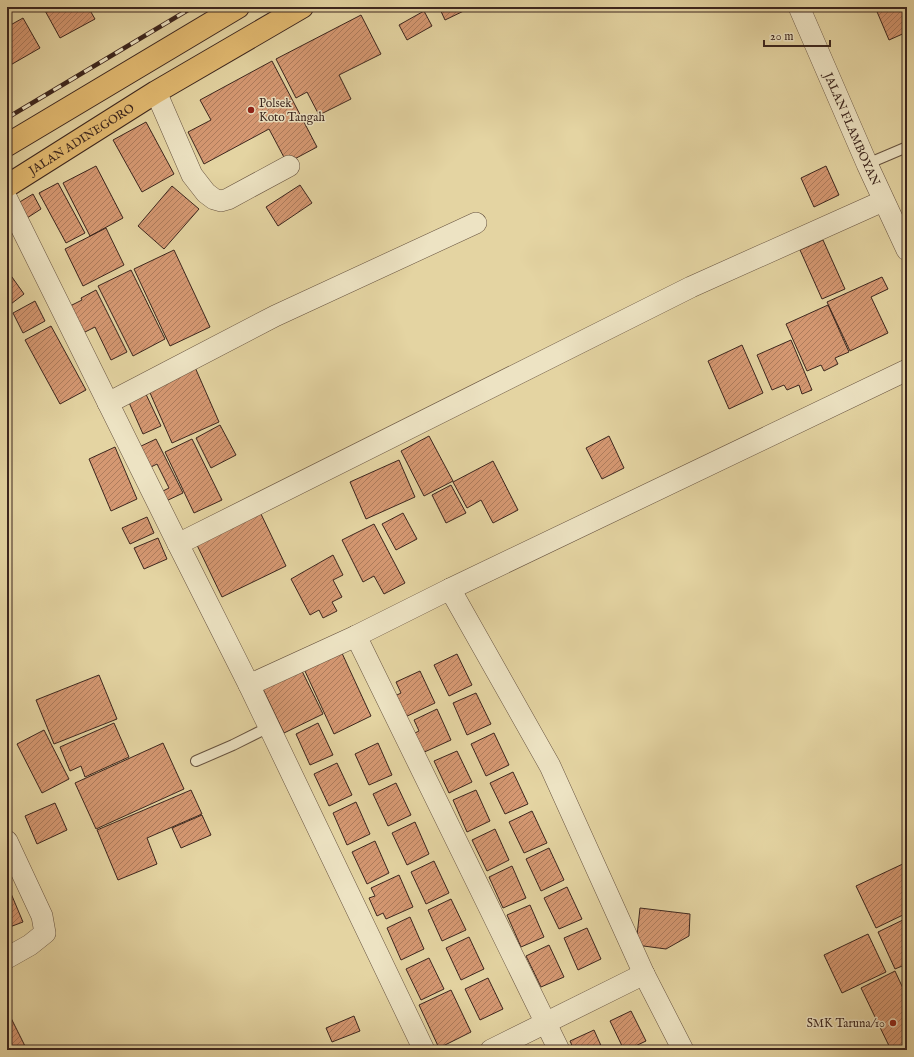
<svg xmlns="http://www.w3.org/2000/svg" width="914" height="1057" viewBox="0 0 914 1057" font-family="'IM FELL English',serif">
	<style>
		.building { fill: url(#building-hatch); stroke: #3c261e }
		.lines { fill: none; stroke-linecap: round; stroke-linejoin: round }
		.service-casing { stroke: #66523f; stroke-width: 12 }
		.minor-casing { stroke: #66523f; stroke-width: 22 }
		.trunk-casing { stroke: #3c261e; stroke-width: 24 }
		.service { stroke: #ede3c3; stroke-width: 10 }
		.minor { stroke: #ede3c3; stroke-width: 21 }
		.trunk { stroke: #e2ba71; stroke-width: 22 }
		.rail-casing { stroke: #3c261e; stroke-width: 4.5 }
		.rail { stroke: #ede3c3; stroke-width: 3; stroke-dasharray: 9; stroke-linecap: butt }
		.poi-dot { fill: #8f2418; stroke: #ede3c3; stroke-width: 1.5 }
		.labels { text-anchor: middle; stroke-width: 3; stroke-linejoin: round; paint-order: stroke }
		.poi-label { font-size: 12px; fill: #3c261e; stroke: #ede3c3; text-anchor: start }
		.street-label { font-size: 12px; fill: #3c261e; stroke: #ede3c3 }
	</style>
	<defs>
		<pattern id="building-hatch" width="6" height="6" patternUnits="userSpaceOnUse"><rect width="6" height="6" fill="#d59872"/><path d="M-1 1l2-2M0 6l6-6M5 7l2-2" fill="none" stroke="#ae7c5d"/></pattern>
	</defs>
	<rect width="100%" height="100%" fill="#e4d4a2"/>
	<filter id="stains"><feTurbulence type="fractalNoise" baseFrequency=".005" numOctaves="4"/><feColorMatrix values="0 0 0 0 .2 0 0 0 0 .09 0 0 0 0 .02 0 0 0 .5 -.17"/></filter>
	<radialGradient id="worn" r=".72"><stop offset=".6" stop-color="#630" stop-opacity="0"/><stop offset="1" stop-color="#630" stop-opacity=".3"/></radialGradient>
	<path class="building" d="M43,7h45l7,12 -35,19z
		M439,7h33l-27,13z
		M875,7h32v25l-18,8z
		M424,11l8,15 -25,14 -8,-15z
		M361,15l20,39 -42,21 12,24 -32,16 -12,-23 -11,6 -20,-39z
		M23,18l17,30 -33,19v-40z
		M272,61l45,86 -30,16 -18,-34 -65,35 -16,-32 23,-12 -11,-20z
		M146,122l28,52 -32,18 -29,-52z
		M96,166l27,52 -33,18 -27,-53z
		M826,166l13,29 -25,12 -13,-29z
		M58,183l27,50 -19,10 -27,-50z
		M300,185l12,18 -34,23 -12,-19z
		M172,186l27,23 -35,40 -26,-23z
		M33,194l8,15 -14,9 -9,-15z
		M106,228l18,37 -41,21 -18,-37z
		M823,240l22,49 -23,10 -22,-49z
		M174,250l36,77 -40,19 -36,-77z
		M7,270l17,24 -17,13z
		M131,270l34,69 -32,17 -35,-70z
		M882,277l6,12 -17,8 17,36 -38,18 -23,-49z
		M96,290l31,62 -16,8 -16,-33 -14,7 -13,-27 14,-7 -1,-2z
		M35,301l10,20 -22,12 -10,-20z
		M828,305l21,47 -14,6 3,6 -14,7 -3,-6 -14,6 -21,-47z
		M51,326l35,64 -26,14 -35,-64z
		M791,340l21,50 -10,4 -3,-9 -12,5 -3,-5 -12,5 -15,-35z
		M742,345l21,48 -34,16 -21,-48z
		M194,365l25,57 -47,21 -25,-57z
		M144,390l17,36 -18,8 -16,-36z
		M220,425l16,30 -25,13 -15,-30z
		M429,436l24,45 -29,15 -23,-45z
		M609,436l15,32 -22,11 -16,-31z
		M156,439l27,54 -19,9 -5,-9 10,-5 -12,-24 -10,5 -10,-21z
		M192,439l30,61 -28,13 -29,-61z
		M115,447l22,52 -26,12 -22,-52z
		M399,460l16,37 -49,22 -16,-37z
		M493,461l25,49 -25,13 -12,-23 -14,8 -14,-26z
		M451,485l15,28 -20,10 -14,-28z
		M260,512l26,54 -64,31 -26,-54z
		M403,513l14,26 -21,11 -14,-26z
		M147,517l7,16 -24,11 -8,-16z
		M374,524l31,59 -21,11 -10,-18 -11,6 -21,-42z
		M158,538l9,21 -23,10 -10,-21z
		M333,555l10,20 -10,5 9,17 -10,5 5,9 -14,7 -4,-8 -9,5 -19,-36z
		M341,651l30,65 -37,18 -30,-65z
		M457,654l15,31 -23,11 -15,-31z
		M301,669l22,45 -39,19 -22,-46z
		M420,671l15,32 -32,15 -10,-21 8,-4 -5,-11z
		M99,675l18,44 -63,25 -18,-44z
		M476,693l15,31 -24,11 -14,-32z
		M437,709l14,31 -31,14 -9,-19 8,-4 -5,-11z
		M114,723l15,34 -44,20 -4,-11 -11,5 -10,-24z
		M318,723l15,32 -23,10 -14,-31z
		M44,730l25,49 -27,14 -25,-49z
		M494,733l15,32 -23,11 -15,-32z
		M163,743l21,46 -88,40 -21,-46z
		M378,743l14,32 -23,10 -14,-31z
		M457,751l15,31 -23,11 -15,-32z
		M337,763l15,32 -23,11 -15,-32z
		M513,772l15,32 -23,10 -15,-31z
		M396,783l15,32 -23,11 -15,-32z
		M191,790l11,24 -55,24 10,26 -39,16 -21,-50z
		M476,790l14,31 -23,11 -14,-32z
		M356,802l14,32 -23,11 -14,-32z
		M55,803l12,27 -30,14 -12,-28z
		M532,811l15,32 -23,10 -15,-31z
		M202,815l9,20 -30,13 -9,-20z
		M415,822l14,32 -22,11 -15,-32z
		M495,829l14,31 -22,11 -15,-31z
		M375,841l14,32 -22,11 -15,-32z
		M549,848l15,32 -23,11 -15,-32z
		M434,861l15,32 -23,11 -15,-32z
		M907,862v51l-31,15 -20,-42z
		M512,866l14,32 -23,10 -14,-31z
		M399,875l14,32 -27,12 -3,-6 -6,3 -8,-18 6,-2 -4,-8z
		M7,884l16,38 -16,6z
		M567,887l15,32 -23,10 -15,-31z
		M451,899l15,31 -24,11 -14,-31z
		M530,905l14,32 -23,10 -14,-32z
		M640,908l50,6 -1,22 -23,13 -30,-4z
		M410,917l14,32 -23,11 -14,-32z
		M907,918v46l-12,5 -17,-37z
		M587,928l14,31 -23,11 -14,-32z
		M868,934l18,38 -44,21 -18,-38z
		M469,937l15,32 -23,11 -15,-32z
		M549,945l15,32 -23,10 -15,-31z
		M429,958l15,31 -23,11 -15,-31z
		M895,971l12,26v53h-16l-30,-62z
		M488,978l15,31 -23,11 -15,-31z
		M451,990l20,42 -32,16 -20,-43z
		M7,1010l20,40h-20z
		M631,1011l15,30 -19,9h-3l-14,-29z
		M354,1016l6,15 -28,11 -6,-14z
		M594,1030l9,20h-29l-4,-9z"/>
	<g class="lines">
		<g class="service-casing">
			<path id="service" d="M867,164l40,-17
				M196,761l37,-16 36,-18"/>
		</g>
		<g class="minor-casing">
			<g id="minor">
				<path id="s1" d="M799,7l68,157 40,86"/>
				<path d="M156,92l36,83 14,18 8,6 7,2 7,-2 61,-33"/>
				<path d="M7,199l171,345 71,141 175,365"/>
				<path d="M108,403l167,-87 201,-93"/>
				<path d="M178,544l513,-257 192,-86"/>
				<path d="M450,589l457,-219"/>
				<path d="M356,636l203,414"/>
				<path d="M249,685l107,-49 94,-47 100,177 94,208 39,76"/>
				<path d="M7,841l35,75 3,17 -15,12 -23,13"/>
				<path d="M491,1050l153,-76"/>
			</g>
		</g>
		<g class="trunk-casing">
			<g id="trunk">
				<path d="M7,145l231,-138"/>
				<path id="s2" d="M7,186l149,-94 146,-85"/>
			</g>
		</g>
		<use href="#service" class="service"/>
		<use href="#minor" class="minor"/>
		<use href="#trunk" class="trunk"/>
		<g class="rail-casing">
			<path id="rail" d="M7,118l186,-111"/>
		</g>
		<use href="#rail" class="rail"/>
	</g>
	<g class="poi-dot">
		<circle cx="251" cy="110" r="4"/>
		<circle cx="893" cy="1023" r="4"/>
	</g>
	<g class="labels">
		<g class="poi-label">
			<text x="259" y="107">Polsek<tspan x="259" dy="14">Koto Tangah</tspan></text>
			<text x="885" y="1027" text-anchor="end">SMK Taruna/10</text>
		</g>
		<g class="street-label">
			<text dy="4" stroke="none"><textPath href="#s1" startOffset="133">JALAN FLAMBOYAN</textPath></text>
			<text dy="4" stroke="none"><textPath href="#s2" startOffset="88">JALAN ADINEGORO</textPath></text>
		</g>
	</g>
	<rect width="914" height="1057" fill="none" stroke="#e4d4a2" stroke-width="24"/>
	<rect x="8" y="8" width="898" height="1041" fill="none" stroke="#3c261e" stroke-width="2"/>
	<rect x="12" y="12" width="890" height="1033" fill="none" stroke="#3c261e"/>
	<path d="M764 40v6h66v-6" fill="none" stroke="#3c261e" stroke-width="2"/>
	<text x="770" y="40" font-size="12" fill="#3c261e" stroke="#ede3c3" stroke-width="3" paint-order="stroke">20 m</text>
	<rect width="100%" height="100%" filter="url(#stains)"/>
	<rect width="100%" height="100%" fill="url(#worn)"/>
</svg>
